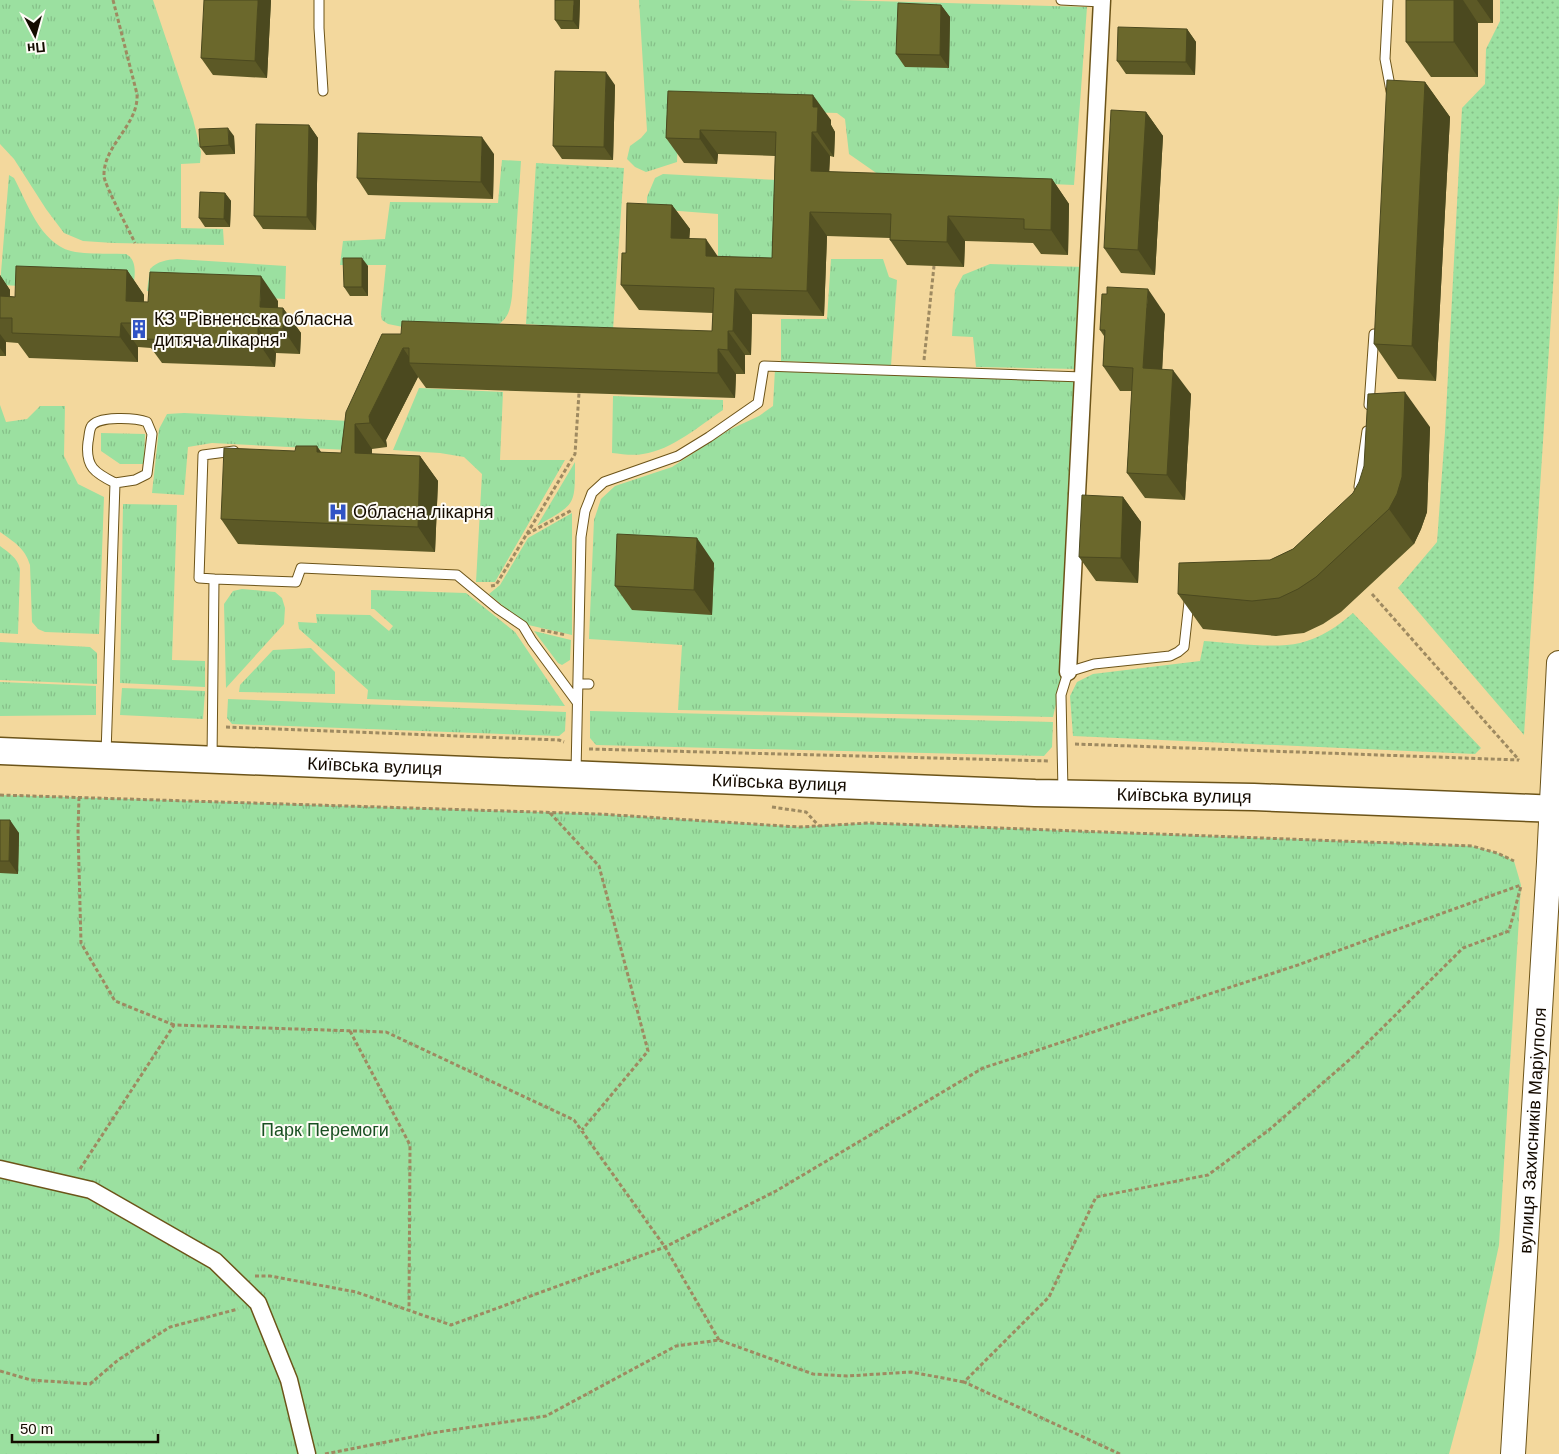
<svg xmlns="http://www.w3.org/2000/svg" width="1559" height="1454" viewBox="0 0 1559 1454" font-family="Arial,sans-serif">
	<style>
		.grass { fill: url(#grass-tufts) }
		.garden { fill: url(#garden-dots) }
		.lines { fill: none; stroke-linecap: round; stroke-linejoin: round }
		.service-casing { stroke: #6c5419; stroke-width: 11 }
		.minor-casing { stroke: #6c5419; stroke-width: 19 }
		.secondary-casing { stroke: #6c5419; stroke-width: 26 }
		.primary-casing { stroke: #6c5419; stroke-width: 29 }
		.path { stroke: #9e8a61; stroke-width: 3; stroke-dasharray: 4 2.5; stroke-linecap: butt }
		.service { stroke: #fff; stroke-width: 9 }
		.minor { stroke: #fff; stroke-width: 16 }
		.secondary { stroke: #fff; stroke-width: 24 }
		.primary { stroke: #fff; stroke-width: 26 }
		.wall { fill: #5c5926 }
		.shaded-wall { fill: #4b491f }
		.building { fill: #6b682c; stroke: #4b491f }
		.labels { text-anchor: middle; stroke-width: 4; stroke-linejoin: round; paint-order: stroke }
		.poi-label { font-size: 18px; fill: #140b00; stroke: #fefcf6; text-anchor: start }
		.street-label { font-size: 18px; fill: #140b00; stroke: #fefcf6 }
		.park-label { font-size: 18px; fill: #195022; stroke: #fefcf6 }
	</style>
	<defs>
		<pattern id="grass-tufts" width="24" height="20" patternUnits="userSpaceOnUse" patternTransform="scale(1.25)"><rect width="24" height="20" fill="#9be0a0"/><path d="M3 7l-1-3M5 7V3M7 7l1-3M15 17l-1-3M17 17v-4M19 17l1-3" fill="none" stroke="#85bf88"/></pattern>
		<pattern id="garden-dots" width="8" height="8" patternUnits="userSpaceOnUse" patternTransform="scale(1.25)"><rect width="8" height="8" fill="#9be0a0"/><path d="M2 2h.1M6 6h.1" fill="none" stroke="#85bf88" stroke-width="1.8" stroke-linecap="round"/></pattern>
	</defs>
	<rect width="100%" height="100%" fill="#f3d89d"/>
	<path class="grass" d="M0,0h153l40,119 8,33 -1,11 -19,1v64l42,1 1,16 -111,-2 -30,-2 -19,-8 -18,-24 -32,-50 -14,-15z
		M639,0h200l248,7 -13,178 -192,-8 -33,-23 -4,-35 -8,-6 -158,-5 -2,54 -31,10 -11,-5 -8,-8 3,-13 11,-8 6,-7z
		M502,160l19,1 -9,135c-2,15 -4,24 -18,31h-91l-15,-3 -6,-4 -1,-6 5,-49h-46l3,-24 42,-2 5,-37 108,1z
		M663,174l115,6 -2,90 -58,-13v-43l-65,-5 -6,-4v-8l8,-19z
		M9,175l5,3c13,24 26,65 57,73 17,4 37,2 55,3 13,7 8,24 7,37l-133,-6z
		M177,259l109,7 -1,33 -138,-8 3,-22c8,-8 16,-9 27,-10z
		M831,259h52l6,18 8,3 -6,86 -110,-5v-42h46z
		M990,264l94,3 -8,102 -100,-2 -3,-30 -21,-1 3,-46 8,-15z
		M775,369l302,12 -14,292 -10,44 -375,-7 4,-65 -93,-6 5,-119 7,-21 14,-13 57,-19 57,-37 30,-14 14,-10z
		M419,388l84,4 -3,68h65l-70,122h-19l6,-108 -18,-17 -24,-4 -47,-3z
		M613,396l110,4v10c-24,16 -51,40 -80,44 -10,2 -21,0 -31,-1z
		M0,405l6,17 21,-3 13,-13h25l-1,50 14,28 26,13 -5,137 -54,-2 -7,-3 -6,-7 -2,-57c-5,-17 -16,-23 -30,-33z
		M184,413l166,8 -2,29 -136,-7 -24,4 -4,48 -32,-2 7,-64 8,-15z
		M101,433l44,1 -1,30h-24l-19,-13z
		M575,462c0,45 1,41 -38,64z
		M123,504l54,1 -5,155 33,1v26l-85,-4z
		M572,513v122l-48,-11 -35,-30 11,-9 28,-47z
		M0,546c9,7 17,11 20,23l-2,65 -18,-1z
		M242,589l33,3 7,6 3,10 -1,16 -58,64 -2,-84 9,-13z
		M371,590l95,3 49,39 50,74 -198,-7 1,-9 -69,-61 -1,-7 19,1 -1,-9 54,1 19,16 4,-5 -19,-17h-3z
		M534,631l37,9 -1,20 -8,5 -4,-2z
		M0,642l90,5 7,6v31l-97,-4z
		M311,648l24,24v22l-96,-2 1,-7 33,-35z
		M0,682l96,4v29l-96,1z
		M122,688l83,3 -2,28 -83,-4z
		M228,699l338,13 -1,19 -6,5 -327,-12 -5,-6z
		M590,711l463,11 -1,25 -8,9 -448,-11 -6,-7z
		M0,795l599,19 200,13 69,-4 603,23 26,7 17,8 7,24 -22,360 -24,112 -26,97h-1449z"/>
	<path class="garden" d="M1500,0h59v194l-35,541 -126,-147 39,-46 8,-110 17,-324 23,-24 1,-35 14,-28z
		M536,163l88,5 -11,162 -87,-6z
		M1353,613l128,135 -6,6 -402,-18 -3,-40 7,-14 16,-8 107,-13 4,-20c27,2 71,8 96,2 21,-5 38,-17 53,-30z"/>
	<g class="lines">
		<g class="service-casing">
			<path id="service" d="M319,0v28l4,63
				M1061,0l41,2
				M1388,0l-3,59 6,32
				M1369,405l5,-71
				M1359,487l8,-56
				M214,579l-15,-1 4,-123 31,-4
				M578,684h11
				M106,754l9,-271c-20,-10 -30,-16 -27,-41 1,-4 1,-11 3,-15 6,-12 46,-9 56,-5l5,12 -5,40 -12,6 -20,3
				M212,759l2,-180 82,3 5,-14 156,7 41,34 25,17 9,15 45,61
				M576,772l5,-235 4,-26 4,-10 3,-8 12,-11 74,-26 31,-19 49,-34 6,-37 319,11
				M1063,791l-2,-96 7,-23 26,-8 76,-8 8,-4 6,-5 5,-45 2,-4"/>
		</g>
		<g class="minor-casing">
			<path id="minor" d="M1068,672l34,-672
				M0,1169l91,21 124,71 43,42 31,77 18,74"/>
		</g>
		<g class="secondary-casing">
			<g id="secondary">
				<path id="s1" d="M1513,1454l36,-592 10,-199"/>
			</g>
		</g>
		<g class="primary-casing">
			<g id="primary">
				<path id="s2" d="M0,751l1035,42 219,4 305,12"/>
			</g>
		</g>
		<path class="path" d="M113,0l24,94c2,31 -34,51 -33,82 0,8 26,56 31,67
			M924,360l10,-94
			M527,534l45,-24
			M491,586l5,-1 79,-131 4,-61
			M1372,594l147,166
			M541,630l25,5
			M226,727l333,13 5,2
			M1075,744l444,16
			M589,749l461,12
			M0,795l599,19 200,13 69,-4 604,23 25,7 17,8
			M79,797l-1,34 3,112 34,58 59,24
			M772,807l34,5 13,14
			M550,813l49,53 49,185 -66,79
			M350,1031l60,114 -1,165
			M80,1169l94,-144 212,7 188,88 91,127 54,93
			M255,1276h15l86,16 95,33 214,-78 111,-56 207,-123 312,-102 226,-81
			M0,1371l31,9 59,4 28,-24 52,-33 68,-18
			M325,1454l113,-22 108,-16 130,-70 43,-6 94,34 34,2 64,-4 53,10
			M1120,1454l-156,-72 85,-85 47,-100 112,-22 61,-45 87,-76 107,-106 46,-17 12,-45"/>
		<use href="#service" class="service"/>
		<use href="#minor" class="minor"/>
		<use href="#secondary" class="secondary"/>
		<use href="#primary" class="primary"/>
	</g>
	<path class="wall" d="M271,0l-4,78 -54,-3 -12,-17z
		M580,0l-1,29h-18l-6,-9z
		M1406,0h87v23h-15v54h-47l-25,-35z
		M941,5l9,12 -1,51 -44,-1 -9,-13z
		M1187,29l9,13 -1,33 -69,-1 -9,-13z
		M1425,82l25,35 -14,264 -38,-2 -24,-35z
		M615,85l-2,75 -51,-1 -9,-13z
		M668,91l163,29v5l4,7 -1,25 -4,-1 -1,16 223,7 17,25 -1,51 -27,-1 -8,-11 -68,-2 -1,26 -57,-2 -17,-25v-2l-63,-2 -3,80 -72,-2 -1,41h-6v19h-9l-1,24 -309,-10 -8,-11 -32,63 1,7 -15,2v5l48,2 18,25 -3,71 -197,-8 -17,-25 100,-67 20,1 5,-41 55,-78 311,-3 1,-18 -74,-3 -18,-25 5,-32 46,-48 18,24 -1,9 29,19 54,1 3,-102 -57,-2 -1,10 -33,-1 -18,-25z
		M1146,112l17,24 -8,139 -34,-2 -17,-25z
		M309,125l9,13 -2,92 -53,-1 -9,-13z
		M234,136l1,18 -29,1 -6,-8z
		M494,154l-1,45 -125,-4 -11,-17z
		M225,193l6,8 -1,26h-25l-6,-9z
		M368,266v30h-18l-6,-9z
		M127,270l17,25v7l134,-1v7h5l18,25 -1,21 -24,-1 -1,14 -113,-4 -11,-15 -13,-1v15l-109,-4 -11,-15 -12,-1v14h-6v-81l10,15v6l5,1z
		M1107,294l58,20 -3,55 29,25 -6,106 -40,-2 -18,-25 5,-82h-12l-17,-25 1,-30 -4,-6z
		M1430,427l-3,85 -6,17 -7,15 -73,68 -18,12 -19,9 -28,3 -73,-7 -25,-35 92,-34 23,-11z
		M1123,497l18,25 -3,61 -42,-2 -17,-24z
		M714,563l-2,52 -80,-5 -17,-24z
		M0,820l19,13 -1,41 -18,-1z"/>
	<path class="shaded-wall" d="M258,0h13l-4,78 -12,-17z
		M574,0h6l-1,29 -6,-8z
		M1454,0h9l15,23v54l-24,-35z
		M1477,0h16v23z
		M941,5l9,12 -1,51 -9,-13z
		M1187,29l9,13 -1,33 -9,-13z
		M606,72l9,13 -2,75 -9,-13z
		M1425,82l25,35 -14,264 -24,-35z
		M813,95l18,25v5l4,7 -1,25 -17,-25 -4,-25z
		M1146,112l17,24 -8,139 -17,-25z
		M309,125l9,13 -2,92 -9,-13z
		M228,128l6,8 1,18 -6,-9z
		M700,130l18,24 -1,10 -17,-25z
		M812,132l18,24 -2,40 -17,-25z
		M482,137l12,17 -1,45 -12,-17z
		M1052,179l17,25 -1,51 -17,-25z
		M225,193l6,8 -1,26 -6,-8z
		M672,205l18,24 -2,33 -17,-24z
		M810,212l17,24 -3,80 -17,-25z
		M948,216l17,25 -1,26 -17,-25z
		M706,239l17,25 -17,-8z
		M362,258l6,8v30l-6,-9z
		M127,270l17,25 -1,28 -17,-22z
		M0,275l10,15 -1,28 -9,-11z
		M261,276l17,25 -1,28 -17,-22z
		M735,289l17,25 -1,41 -18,-24z
		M1148,289l17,25 -4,79 -18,-25z
		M283,308l18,25 -1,21 -17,-25z
		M121,323l17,24v15l-18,-25z
		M258,328l18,25 -1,14 -17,-25z
		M728,331l17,24v19l-17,-24z
		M0,334l6,8v14l-6,-8z
		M403,348l10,15h-4l9,14 -32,63 1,7 -17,-24 -1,-7z
		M718,349l18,25 -1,24 -17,-25z
		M1173,370l18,24 -6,106 -18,-25z
		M1405,392l25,35 -3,85 -6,17 -7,15 -25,-35z
		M355,424l17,25v29l-17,-25z
		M317,446l17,25 -17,-19z
		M420,456l18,25 -3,71 -17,-25z
		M1123,497l18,25 -3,61 -17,-25z
		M697,538l17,25 -2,52 -18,-25z
		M10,820l9,13 -1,41 -9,-13z"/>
	<path class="building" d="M204,0h54l-3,61 -54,-3z
		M555,0h19l-1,21 -18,-1z
		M1406,0h48v42h-48z
		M898,3l43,2 -1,50 -44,-1z
		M1118,27l69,2 -1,33 -69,-1z
		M555,71l51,1 -2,75 -51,-1z
		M1387,80l38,2 -13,264 -38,-2z
		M668,91l145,4v12h5l-1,25h-5l-1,39 241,8 -1,51 -27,-1v-10l-76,-3 -1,26 -57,-2 1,-26 -81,-2 -3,79 -72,-2 -2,42h-5v19l-10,-1v24l-309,-10v-15h-6l-34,68 1,7 -15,1v29l65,3 -2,71 -197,-8 3,-71 71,3 1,-5h21v6l24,1 5,-41 36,-78h19l1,-13 310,10 2,-43 -93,-3 1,-32h4l1,-50 45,2 -1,33 35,1v17l66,2 4,-126 -76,-2v9l-34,-1z
		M1111,110l35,2 -8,138 -34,-2z
		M256,124l53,1 -2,92 -53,-1z
		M228,128l1,17 -29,2 -1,-18z
		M358,133l124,4 -1,45 -124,-4z
		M200,192l25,1 -1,26 -25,-1z
		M343,258h19v29h-18z
		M16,266l111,4 -1,31 22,1 2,-30 111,4 -1,31 23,1v21l-25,-1v14l-114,-3 1,-16h-24l-1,14 -108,-4v-15h-12v-22l15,1z
		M1107,287l41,2 -5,79 30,2 -6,105 -40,-2 6,-105 -30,-2 2,-36h-5l2,-36h5z
		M1405,392l-3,85 -5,17 -8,15 -73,68 -18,12 -19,9 -27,3 -74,-7 1,-31 91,-3 23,-11 60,-56 6,-11 5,-16 4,-72z
		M1082,495l41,2 -2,61 -42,-1z
		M617,534l80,4 -3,52 -79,-4z
		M0,820h10l-1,41h-9z"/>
	<defs>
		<g id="building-bare" transform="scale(1.5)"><path d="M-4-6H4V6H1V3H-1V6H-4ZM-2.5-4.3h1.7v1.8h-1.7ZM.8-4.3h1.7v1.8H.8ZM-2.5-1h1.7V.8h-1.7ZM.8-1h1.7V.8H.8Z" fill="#3154c5" stroke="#fefcf6" stroke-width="2.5" paint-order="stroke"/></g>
		<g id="hospital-bare" transform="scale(1.5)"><path d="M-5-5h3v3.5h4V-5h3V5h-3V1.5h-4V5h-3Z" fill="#3154c5" stroke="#fefcf6" stroke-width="2.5" paint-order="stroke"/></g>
	</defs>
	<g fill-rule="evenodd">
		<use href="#building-bare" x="139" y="329"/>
		<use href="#hospital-bare" x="338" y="512"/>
	</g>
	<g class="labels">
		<g class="poi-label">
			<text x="154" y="325">КЗ "Рівненська обласна<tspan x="154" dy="21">дитяча лікарня"</tspan></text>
			<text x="353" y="518">Обласна лікарня</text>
		</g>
		<g class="street-label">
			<text dy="6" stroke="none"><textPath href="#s2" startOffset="375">Київська вулиця</textPath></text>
			<text dy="6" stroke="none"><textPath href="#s2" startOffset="780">Київська вулиця</textPath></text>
			<text dy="6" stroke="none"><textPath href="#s2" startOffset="1185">Київська вулиця</textPath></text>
			<text dy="6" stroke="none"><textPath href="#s1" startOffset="324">вулиця Захисників Маріуполя</textPath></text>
		</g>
		<g class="park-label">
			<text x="325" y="1136">Парк Перемоги</text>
		</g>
	</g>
	<g transform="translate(35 35) rotate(174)" stroke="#fefcf6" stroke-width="4" paint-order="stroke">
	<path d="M0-4L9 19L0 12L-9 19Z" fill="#140b00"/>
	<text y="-8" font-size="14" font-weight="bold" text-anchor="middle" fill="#140b00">Пн</text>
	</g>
	<path d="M12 1434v8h146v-8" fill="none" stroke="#140b00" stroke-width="2.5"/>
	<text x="20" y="1434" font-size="15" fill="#140b00" stroke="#fefcf6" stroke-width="4" paint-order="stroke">50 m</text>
</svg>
